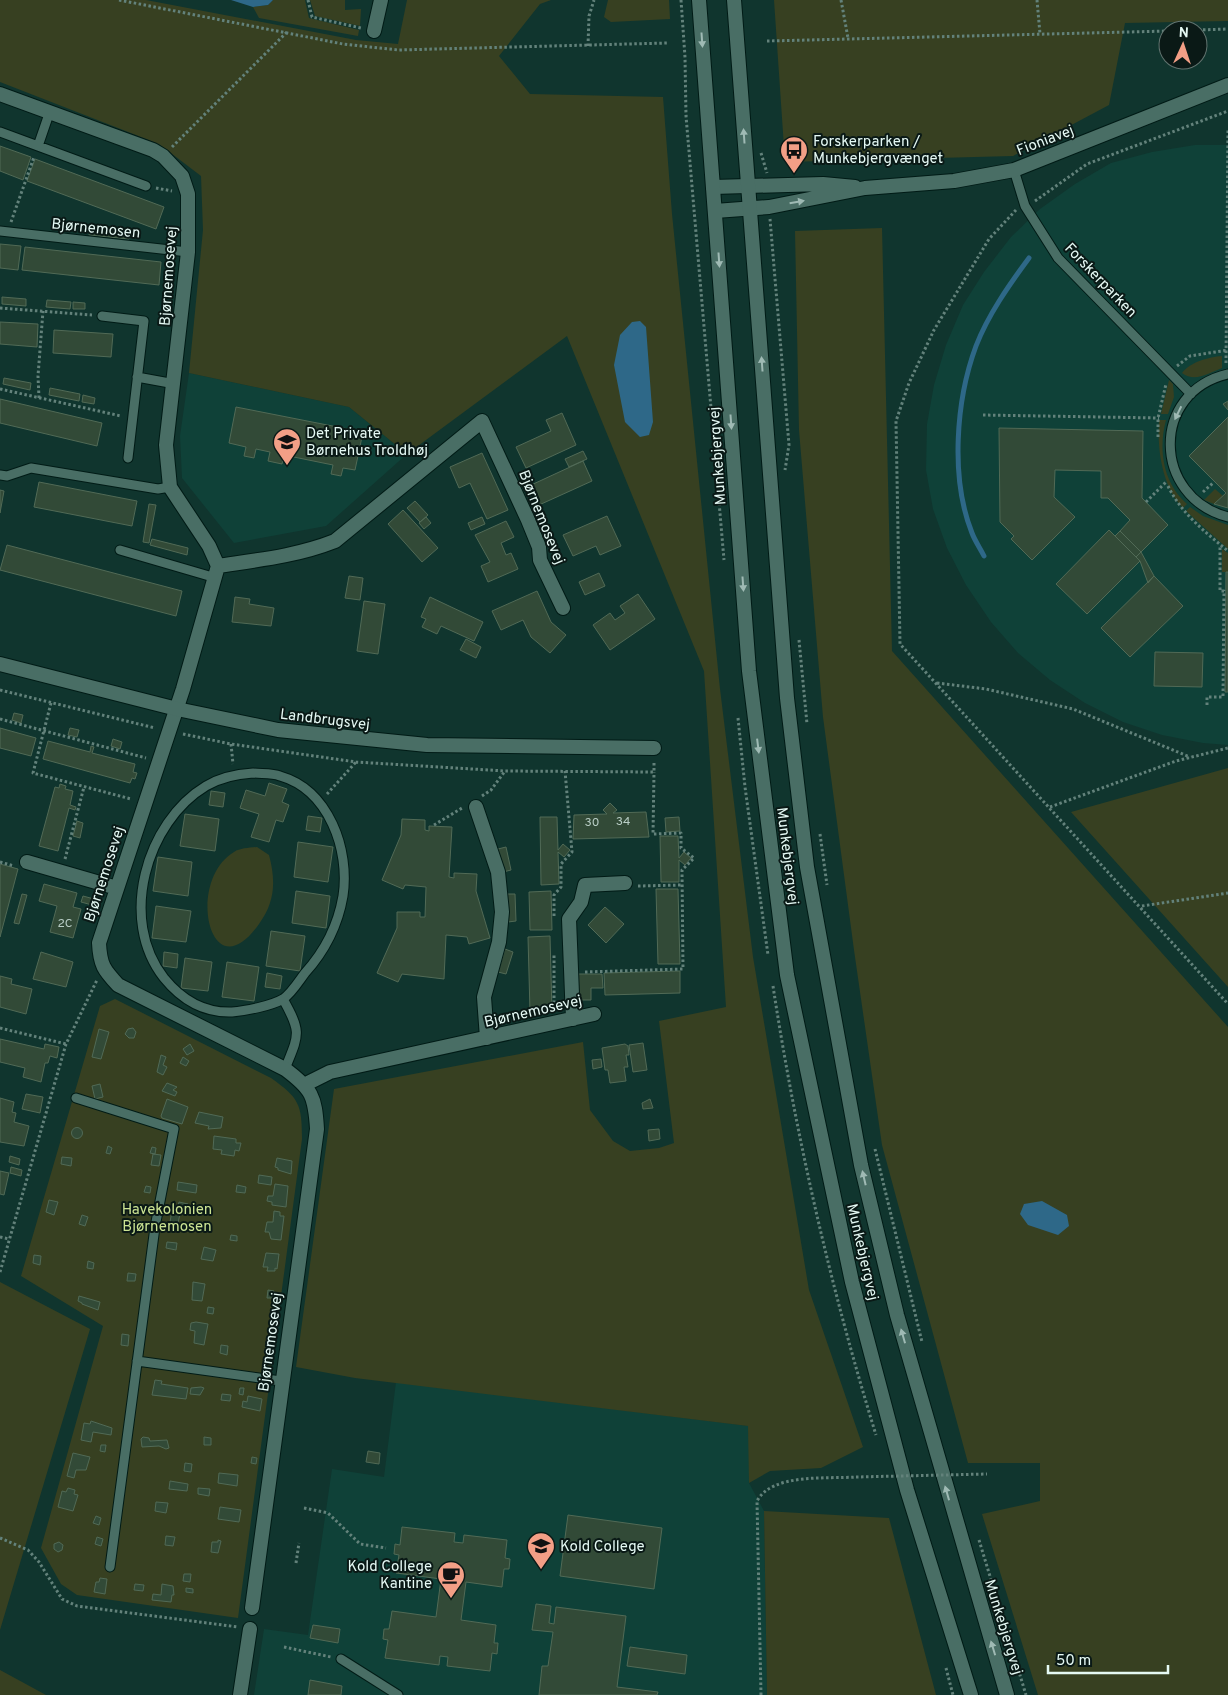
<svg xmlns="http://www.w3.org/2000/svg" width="1228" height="1695" viewBox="0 0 1228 1695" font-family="Overpass,sans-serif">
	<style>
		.built { fill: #0f4138 }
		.green { fill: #374021 }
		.water { fill: #2e6888 }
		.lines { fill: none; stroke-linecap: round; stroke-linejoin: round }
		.stream { stroke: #2e6888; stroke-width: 5 }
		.building { fill: #324a37; stroke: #516a56 }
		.service-casing { stroke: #011b16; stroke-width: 11 }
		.minor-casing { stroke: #011b16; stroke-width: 16 }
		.tertiary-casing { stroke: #011b16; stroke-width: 16 }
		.path { stroke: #63827b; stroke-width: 3; stroke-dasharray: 2.5 2.5; stroke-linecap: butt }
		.service { stroke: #496e65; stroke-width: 9 }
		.minor { stroke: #496e65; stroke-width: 14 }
		.tertiary { stroke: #496e65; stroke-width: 14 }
		.path-bridge { stroke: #63827b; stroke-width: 3; stroke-dasharray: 2.5 2.5; stroke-linecap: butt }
		.oneway { fill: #9fbab4 }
		.labels { text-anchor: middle; stroke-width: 4; stroke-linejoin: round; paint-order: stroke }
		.number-label { font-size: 12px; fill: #b8cdc5 }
		.street-label { font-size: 15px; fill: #e5f9f4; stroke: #0a1916 }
		.poi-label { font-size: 15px; fill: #e5f9f4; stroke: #0a1916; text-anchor: start }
		.park-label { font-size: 15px; fill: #cce493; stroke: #0a1916 }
	</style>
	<rect width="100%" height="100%" fill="#10352e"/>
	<path class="built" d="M1195,145h33v600l-25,-2 -41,-8 -39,-13 -38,-19 -35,-23 -32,-27 -27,-31 -25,-37 -19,-37 -14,-39 -7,-39 1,-46 7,-39 12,-40 17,-40 21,-33 27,-35 29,-28 35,-25 36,-21 41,-11z
		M189,373l160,34 58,47 -81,72 -92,17 -52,-65 -2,-42z
		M396,1382l353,44v57l15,28 3,184h-513l10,-66 44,6 24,-166 52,8z"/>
	<path class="green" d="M0,0h146l210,40 42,4 9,-44h144l-11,4 -41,52 31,38 133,3 9,117 48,475 33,268 56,333 54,157 -42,21 -51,3 -21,12 -1,-57 -393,-48 -59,-11 38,-278 249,-47 7,68 23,31 17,10 29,-3 15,-5 -15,-122 67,-14 -22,-336 -137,-335 -160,118 -58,-47 -160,-34 14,-143 -2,-54 -42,-32 -159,-62z
		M273,0h32l4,18 50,12 -1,6 -99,-18 -6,-11 15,-2z
		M310,0h35v10l16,-1 -1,17 -45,-10z
		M608,0h61l1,19 -59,3 -7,-5z
		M774,0h454v21l-103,2 -16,82 -96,51 -228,6z
		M882,228l10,423 336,376v668h-190l-56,-181 58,-13v-38h-72l-86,-318 -28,-195 -31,-233 -24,-287 -4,-199z
		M1222,356v12c-14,5 -27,15 -40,5 8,-11 27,-16 40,-17z
		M1169,380l4,4 1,13 -6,17h-7z
		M1159,420h7c-8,30 -3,63 21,84l-4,4c-21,-21 -26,-59 -24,-88z
		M1215,489l8,7 -9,8 -10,-4z
		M1190,507l13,9 25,9v24l-42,-38z
		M1222,549l6,4v19h-6z
		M1228,768v219l-157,-175z
		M257,847l12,8c7,26 6,47 -10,69 -49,70 -74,-43 -25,-72 6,-4 15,-4 23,-5z
		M115,999l156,79c28,20 31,26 31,61l-64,479 -161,-23 -16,-11 -20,-36 62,-222 -82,-50 79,-270z
		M0,1282l90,47 -90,301z
		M764,1511l125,7 47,177h-169z
		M0,1670l46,25h-46z"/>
	<path class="water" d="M231,0h42l-5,5 -15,2z
		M640,321l6,6 7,95 -4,13 -9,2 -15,-15 -11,-57 6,-30 12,-13z
		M1042,1201l25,14 2,11 -11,9 -30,-10 -8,-11 4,-10z"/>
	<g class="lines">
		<path class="stream" d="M984,556c-4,-8 -9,-15 -12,-23 -22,-55 -16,-133 4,-187 12,-31 33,-61 53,-88"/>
	</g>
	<path class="building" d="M0,146l31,11 -8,23 -23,-9z
		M35,159l129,48 -8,22 -129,-48z
		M90,229l39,4v6l-40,-4z
		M0,244l21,2 -3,24 -18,-2z
		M25,247l136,15 -2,23 -137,-15z
		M2,297l24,2v7l-24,-2z
		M47,300l24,2 -1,7 -24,-2z
		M73,302l12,1v6h-12z
		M0,322l38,2 -1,23 -37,-3z
		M54,330l59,4 -2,23 -58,-4z
		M4,378l27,5 -1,7 -27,-6z
		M50,388l30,6 -1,7 -30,-6z
		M83,395l12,3 -1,6 -12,-2z
		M0,399l102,24 -5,23 -97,-23z
		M1228,401v9l-5,-6z
		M236,407l127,25 -8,38 -12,-2 -2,8 -10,-2 2,-9 -49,-10 -2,9 -14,-3 2,-9 -14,-3 -2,9 -10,-2 2,-9 -17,-4z
		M562,413l14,32 -50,23 -10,-21 35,-16 -5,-11z
		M1228,417v91l-14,-4 12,-11 -37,-37z
		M999,428l144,3 -1,67 26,27 -27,27 -21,-21 10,-11 -22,-22h-7v-27l-46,-1 -1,27 21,20 -43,43 -21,-21 3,-3 -14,-14z
		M583,451l4,8 -18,8 -4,-8z
		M482,453l26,57 -21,9 -17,-36 -11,5 -9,-21z
		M583,461l9,20 -53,24 -10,-19z
		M39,482l98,19 -5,25 -98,-19z
		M0,490l4,1 -4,22z
		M415,501l13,14 -8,7 -13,-14z
		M149,504l7,1 -7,38 -6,-1z
		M403,510l35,38 -16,14 -34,-38z
		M607,516l14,30 -21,9 -4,-9 -23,10 -10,-21z
		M426,517l5,6 -7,6 -5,-6z
		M482,517l3,7 -14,6 -3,-7z
		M506,521l8,16 -13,6 5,12 5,-2 7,16 -30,13 -7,-16 9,-4 -15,-27z
		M1109,530l31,31 -53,53 -31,-30z
		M1120,531l21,21 -5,5 -21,-21z
		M152,539l36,9 -1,7 -37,-10z
		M7,545l175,46 -6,25 -176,-46z
		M1141,552l13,24 -6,7 -8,-22 -4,-4z
		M1226,572h2v120h-3z
		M599,573l6,13 -20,9 -6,-13z
		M349,576l14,2 -3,22 -15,-2z
		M1154,576l29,30 -53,51 -29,-29z
		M537,591l14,31 15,13 -16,18 -19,-16 -8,-17 -22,10 -9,-19z
		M638,594l17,25 -45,31 -17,-25 17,-12 5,7 10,-7 -5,-7z
		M235,597l15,2 -1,5 25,4 -3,18 -39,-4z
		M430,597l53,25 -9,19 -33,-15 -4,8 -15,-7 4,-8 -5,-2z
		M364,601l21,3 -7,50 -21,-3z
		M466,639l15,8 -5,11 -16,-8z
		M1155,652l48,1 -1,34 -48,-1z
		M14,713l9,2 -2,8 -9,-3z
		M0,728l36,10 -5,18 -31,-8z
		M70,728l9,2 -2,7 -9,-2z
		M113,739l9,3 -2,7 -9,-3z
		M48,741l42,11 1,-6 3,1 -2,6 43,11 -2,8 4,1 -2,6 -3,-1 -2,5 -87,-24z
		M269,783l18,6 -5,13 7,3 -6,17 -7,-2 -7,22 -18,-5 8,-23 -19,-6 6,-18 19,6z
		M60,784l6,2 -1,3 8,2 -3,14 6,2 -1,3 -6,-2 -11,43 -19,-5 16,-59 4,1z
		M211,791l14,2 -2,14 -14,-2z
		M610,803l7,7 -4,3 33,-1 3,25 -76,2 1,-24 33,-1 -4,-4z
		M185,814l34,5 -4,32 -35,-5z
		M308,816l14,2 -2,14 -14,-2z
		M540,817h17l1,33 5,-6 7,6 -6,7 -6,-5 1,32 -18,1z
		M679,817l1,14 -14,1 -1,-14z
		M402,819l23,1v10l4,1v-5l23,1 -3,50 5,1v-5l23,1 -1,17 14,47 -21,6 -2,-7 -21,-2 -2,44 -42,-5 -4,8 -21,-9 20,-45v-16h23v5h5l1,-30 -21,-2 -2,4 -21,-9 19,-45z
		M77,821l6,2 -3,15 -7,-2z
		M660,836h18l1,22 5,-6 7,6 -6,7 -6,-5v22h-18z
		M298,842l35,5 -5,35 -34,-5z
		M506,847l5,23 -8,2 -5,-23z
		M158,857l34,5 -4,34 -35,-5z
		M0,864l18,5 -18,68z
		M44,884l33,9 -4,14 8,2 -8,29 -23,-6 7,-26 -18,-5z
		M656,889h22l2,75h-22z
		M296,891l34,5 -4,32 -34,-5z
		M551,891l1,39h-22l-1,-38z
		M22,894l5,1 -8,29 -5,-1z
		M506,894h9l1,27 -8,1z
		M83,896l11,3 -2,6 -11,-3z
		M156,906l35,5 -5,31 -34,-4z
		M605,907l19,17 -18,19 -18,-18z
		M271,931l34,5 -5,35 -34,-5z
		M550,936l2,76h-22l-2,-75z
		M505,949l8,3 -7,22 -8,-2z
		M41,952l32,10 -7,25 -33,-8z
		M164,952l14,2 -1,14 -14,-2z
		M185,958l27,4 -4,29 -27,-3z
		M227,962l32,5 -5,34 -32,-4z
		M680,971v22l-75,2 -1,-22z
		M267,973l15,3 -2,13 -15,-2z
		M576,974h26l1,14h-12v12h-14z
		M0,976l12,3 -1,5 21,5 -6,25 -26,-7z
		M133,1028l3,4 -2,6h-5l-4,-4 3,-5z
		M99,1029l10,3 -8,27 -9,-2z
		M0,1039l44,10 1,-5 14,3 -2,11 -7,-2 -2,7h-3l-4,19 -18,-5 2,-9 -25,-6z
		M643,1043l4,27 -14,2 -4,-27z
		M190,1044l4,7 -7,4 -4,-6z
		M625,1044l3,2 1,9h-3l2,12h-4l2,14 -16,2 -2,-13h-3l-3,-22z
		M161,1055l5,2 -3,8 4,2 -4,8 -6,-3z
		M183,1057l6,4 -3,5 -6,-3z
		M601,1059l1,8 -9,2 -1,-9z
		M167,1083l10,4 -4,3 4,2 -2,4 -13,-5z
		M100,1084l3,13 -8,2 -3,-13z
		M26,1094l17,3 -3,16 -18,-4z
		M0,1098l14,4 -2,10 4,1 -2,9 15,4 -5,20 -24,-4z
		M167,1099l21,8 -6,17 -20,-6 -1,-2z
		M650,1099l3,9 -10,1 -1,-6z
		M199,1112l24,5 -2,11 -13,1 1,-3 -14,-3z
		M71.5 1133a5.5 5.5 0 1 1 11 0a5.5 5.5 0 1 1-11 0Z
		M659,1129l1,10 -11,2 -1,-11z
		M214,1136l22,3v4h5l-2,8 -4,-1 -1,6 -13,-2 1,-4 -9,-1z
		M108,1146l4,2 -2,6 -4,-1z
		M152,1147l4,1 -1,6 -5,-1z
		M153,1154l8,1 -2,11 -8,-1z
		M10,1156l10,3 -1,6 -10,-3z
		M62,1157l10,1 -1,8 -10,-2z
		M277,1158l15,3 -1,13 -13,-4v-2l-3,-1z
		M11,1167l11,3 -1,6 -11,-3z
		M0,1171l9,2 -5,22 -4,-1z
		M259,1175l13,2 -1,8 -13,-2z
		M178,1182l19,3 -1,8 -19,-3z
		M275,1184l13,2 -2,21 -14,-2v-3l-5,-1 1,-5h5z
		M237,1185l9,2 -1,6 -9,-1z
		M146,1186l5,1 -1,6 -6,-1z
		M49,1200l9,2 -4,13 -8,-3z
		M179,1202l9,2 -2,11 -6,-1 -2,9 -8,-1 3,-17 5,1z
		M274,1211l6,1v4h4l-3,24 -10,-1 -2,-7h-4l2,-10h6z
		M82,1215l6,2 -3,9 -6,-2z
		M139,1221l8,1 -2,8 -8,-1z
		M231,1235l6,1v5l-7,-1z
		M167,1242l10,1 -1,7 -10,-2z
		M204,1247l12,3 -3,11 -12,-2z
		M266,1253l13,1 -2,15 -2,-1v3h-8l1,-4h-5z
		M34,1255l7,1 -1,9 -7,-2z
		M88,1261l6,2 -1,6 -6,-1z
		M128,1273l8,1 -1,7h-8z
		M193,1282l12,2 -3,17 -10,-1z
		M268,1290l6,1 -1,7h-6z
		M79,1296l21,6 -2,8 -16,-6v-1l-4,-2z
		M208,1307l6,1 -1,6 -6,-1z
		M196,1322l12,2 -4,21 -10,-2 1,-12 -5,-1 1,-7z
		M122,1334l7,1 -1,11 -7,-1z
		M221,1345l7,1 -1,9 -7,-2z
		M155,1380l7,1 -1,3 27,4 -2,11 -34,-4z
		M201,1387l3,1 -4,7 -10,-1 1,-6z
		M240,1388h4l-1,7 -4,-1z
		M222,1394l9,1 -1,6 -9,-1z
		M248,1396l14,3 -2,12 -18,-4 1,-6 4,1z
		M91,1421l21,7 -1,7 -18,-3 -2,10 -10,-2 3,-17 6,1z
		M143,1437l6,1 1,3 17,-1 2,8 -3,1 -7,-3 -17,1 -1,-8z
		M204,1437l7,1v7h-7z
		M101,1445h5l-1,7 -5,-1z
		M368,1451l12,2 -1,11 -13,-2z
		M73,1453l17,4 -4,13h-10l-2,8 -7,-2z
		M252,1457l5,1 -1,6 -5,-1z
		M185,1463l7,1 -1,8 -7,-1z
		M219,1473l19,2 -1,11 -19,-3z
		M170,1481l18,3 -1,7 -18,-2z
		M68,1488l7,2 -1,4 4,1 -5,16 -15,-4 4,-16 4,1z
		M198,1488l12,1 -1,7 -11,-2z
		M156,1502l12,1 -2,10 -11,-2z
		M220,1507l21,3 -2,12 -21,-3z
		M568,1515l94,13 -8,61 -94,-13z
		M96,1516l5,2 -2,7 -6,-2z
		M402,1527l53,6 -1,9 9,1 1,-8 43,5 -2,18 5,1 -1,10h-5l-2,18 -36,-5 -5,38 35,5 -2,18h4l-1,11 -5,-1 -2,18 -43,-5 1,-9 -8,-1 -1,9 -54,-7 3,-18 -5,-1 1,-10h5l3,-18 44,6 5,-38 -45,-6 3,-18 -5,-1 1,-10 5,1z
		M166,1536l9,1 -2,9 -8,-1z
		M97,1537l6,2 -2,7 -6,-2z
		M218,1540l3,1 -3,12 -7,-1 1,-10h6z
		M59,1542l4,3 -1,5 -4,2 -4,-3v-5z
		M184,1574h7l-1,8 -7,-1z
		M100,1578l7,1 -2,15 -11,-2 2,-10h3z
		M135,1584l9,1 -1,6 -9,-1z
		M162,1584l11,2 1,9h-2l-1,7 -19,-2 1,-6 8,1z
		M186,1588l7,1v4l-7,-1z
		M536,1604l15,2 -2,17 5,1 2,-17 70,9 -9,71 41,5 -1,3h-118l3,-29h6l5,-34 -21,-2z
		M313,1625l27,4 -2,14 -28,-5z
		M630,1647l57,8 -2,19 -58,-8z
		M310,1680l32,6 -1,9h-33z"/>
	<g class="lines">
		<g class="service-casing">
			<path id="service" d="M50,111l-12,35 108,40
				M0,132l38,14
				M1014,170l11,36 33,52 133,136
				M0,231l188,21
				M102,316l42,5 -16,137
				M1228,374c-78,18 -76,123 0,143
				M137,377l38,7
				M0,475l7,1 24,-8 127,21 12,-2
				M120,550l96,28
				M253,773c9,1 19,0 27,3 49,14 70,74 63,120 -5,29 -19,56 -38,77 -6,8 -14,21 -22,26 -12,7 -38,12 -51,13 -28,1 -51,-13 -68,-34 -46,-58 -18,-156 42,-192 15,-9 31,-12 47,-13z
				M283,999c19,34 16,35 2,70
				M76,1098l98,31 -19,98 -45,340
				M137,1361l144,20
				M341,1659l57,36"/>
		</g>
		<g class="minor-casing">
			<path id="minor" d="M374,31l7,-31
				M0,94l153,56 10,6 19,20 6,18v58l-22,193 4,42 39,59 9,20 -35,123 -84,254c1,22 5,27 19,42l167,84c27,20 30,27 32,60l-65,479
				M713,187l110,-3 32,3
				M715,211l54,-4 96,-19 89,-7 60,-11 214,-85
				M218,566c40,-6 79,-10 117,-25l147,-120 46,99 11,27 1,13 23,48
				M476,807l22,65 4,40 -3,30 -15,55 3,41
				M27,862l90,26
				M573,1019l-4,-100 12,-17 4,-17 40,-2
				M306,1084l24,-12 264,-58
				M240,1695l10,-66"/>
		</g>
		<g class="tertiary-casing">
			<path id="tertiary" d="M699,0l50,671 38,304 65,307 55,208 64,205
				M734,0l53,698 20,169 54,298 36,150 110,380
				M0,664l177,45 101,21 149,15 227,3"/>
		</g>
		<path class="path" d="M119,0l224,44 55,6 269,-7
			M308,0l4,17 49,11
			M681,0l4,57 1,59 38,444
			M841,0l7,38
			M1037,0l3,34
			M1198,30l30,-1
			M767,41l401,-10
			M588,46l1,-30 5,-16
			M172,147l115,-115
			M761,153l6,20
			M156,188l16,3
			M1035,201l52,-37 141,-53
			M1016,210l-27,29 -55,91 -25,53 -13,38 4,223 328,360
			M770,219l19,226 -4,25
			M11,222l23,-65
			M0,308l92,7
			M1226,363l2,-234
			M1177,366l13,-10 38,-6
			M0,389l121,27
			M39,398l-1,-22 5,-65
			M983,415l176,3
			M1158,437v-19l8,-34
			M1168,486c13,27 37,46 60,65
			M1203,492l11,-10
			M1146,502l20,-20
			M799,640l8,84
			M937,683l49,6 87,20 117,48
			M0,690l155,38
			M51,703l-18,70 98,26
			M1207,705v-8h16l1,-106h-4v-46
			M738,718l7,69 23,168
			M0,719l146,39
			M183,734l48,10 125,18 149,9 149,1v-11
			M231,744l2,20
			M327,794l29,-32
			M482,796l9,-6 14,-19
			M1050,807l126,-46 52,-13
			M434,825l28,-17
			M820,834l7,51
			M65,859l19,-72
			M0,862l14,4
			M638,886l44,-1
			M1142,906l86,-13
			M554,916v-21l7,-8v-23l11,-12 -7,-81
			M585,972l98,-3 -1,-99 12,-12 -13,-10v-15l-28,1 1,-62
			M773,986c23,151 58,303 103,449
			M554,1008v-54
			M0,1028l66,16
			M875,1149l47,193
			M0,1237l9,2
			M0,1272l66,-228 31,-64
			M304,1508l24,5 32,31 26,4
			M0,1538l28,12 11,12 23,37 15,7 161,21
			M979,1540l47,155
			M296,1563l3,-20
			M284,1647l47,10
			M946,1668l7,27
			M761,1695l-4,-194c15,-28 70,-22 99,-24"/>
		<use href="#service" class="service"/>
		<use href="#minor" class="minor"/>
		<use href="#tertiary" class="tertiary"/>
		<path class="path-bridge" d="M856,1477l131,-3"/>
	</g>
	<defs><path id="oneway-solid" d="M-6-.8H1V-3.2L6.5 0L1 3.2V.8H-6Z" transform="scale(1.25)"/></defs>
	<g class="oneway">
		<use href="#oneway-solid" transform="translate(702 40) rotate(86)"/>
		<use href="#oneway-solid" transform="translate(744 136) rotate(-94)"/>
		<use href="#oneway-solid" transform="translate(797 202) rotate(-10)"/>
		<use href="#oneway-solid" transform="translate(719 260) rotate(86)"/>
		<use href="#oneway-solid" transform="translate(762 364) rotate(-94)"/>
		<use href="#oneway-solid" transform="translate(1178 413) rotate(116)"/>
		<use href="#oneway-solid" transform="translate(731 422) rotate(86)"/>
		<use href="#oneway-solid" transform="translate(743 584) rotate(86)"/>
		<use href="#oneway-solid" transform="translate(758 746) rotate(83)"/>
		<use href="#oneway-solid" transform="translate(864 1178) rotate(-103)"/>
		<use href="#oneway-solid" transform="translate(903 1336) rotate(-106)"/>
		<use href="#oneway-solid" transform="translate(947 1493) rotate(-106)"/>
		<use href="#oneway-solid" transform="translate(993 1648) rotate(-107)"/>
	</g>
	<defs>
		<g id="bus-pin" transform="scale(1.4375)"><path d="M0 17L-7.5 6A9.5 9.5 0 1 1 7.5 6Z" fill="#f39f86" stroke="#0a1916"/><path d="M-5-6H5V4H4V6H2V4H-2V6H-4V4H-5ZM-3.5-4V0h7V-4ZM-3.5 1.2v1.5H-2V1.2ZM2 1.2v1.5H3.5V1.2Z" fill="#111"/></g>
		<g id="school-pin" transform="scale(1.4375)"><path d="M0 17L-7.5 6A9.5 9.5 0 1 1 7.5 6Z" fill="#f39f86" stroke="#0a1916"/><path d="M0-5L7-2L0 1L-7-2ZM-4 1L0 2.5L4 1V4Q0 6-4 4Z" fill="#111"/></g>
		<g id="university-pin" transform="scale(1.4375)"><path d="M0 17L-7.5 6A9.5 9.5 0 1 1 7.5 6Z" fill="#f39f86" stroke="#0a1916"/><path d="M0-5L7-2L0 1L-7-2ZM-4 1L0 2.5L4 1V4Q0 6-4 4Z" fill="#111"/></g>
		<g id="cafe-pin" transform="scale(1.4375)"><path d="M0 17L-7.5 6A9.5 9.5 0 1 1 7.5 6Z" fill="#f39f86" stroke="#0a1916"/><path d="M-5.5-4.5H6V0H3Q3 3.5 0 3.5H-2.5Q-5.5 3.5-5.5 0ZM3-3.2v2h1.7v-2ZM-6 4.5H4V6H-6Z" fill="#111"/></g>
	</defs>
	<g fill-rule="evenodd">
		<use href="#bus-pin" x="794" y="150"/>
		<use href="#school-pin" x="287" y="442"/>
		<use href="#university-pin" x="541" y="1546"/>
		<use href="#cafe-pin" x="451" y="1575"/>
	</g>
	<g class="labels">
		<g class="number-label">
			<text x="623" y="825">34</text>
			<text x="592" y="826">30</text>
			<text x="65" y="927">2C</text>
		</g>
		<g class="street-label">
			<text transform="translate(1045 140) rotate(-21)" y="5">Fioniavej</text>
			<text transform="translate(96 228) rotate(6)" y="5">Bjørnemosen</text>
			<text transform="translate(168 276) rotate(-86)" y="5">Bjørnemosevej</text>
			<text transform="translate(1101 280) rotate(46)" y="5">Forskerparken</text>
			<text transform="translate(717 456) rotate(-94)" y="5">Munkebjergvej</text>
			<text transform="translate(542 517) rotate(68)" y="5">Bjørnemosevej</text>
			<text transform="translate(325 719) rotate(7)" y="5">Landbrugsvej</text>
			<text transform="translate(788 856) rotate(83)" y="5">Munkebjergvej</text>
			<text transform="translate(104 874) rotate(-72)" y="5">Bjørnemosevej</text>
			<text transform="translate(533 1011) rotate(-13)" y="5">Bjørnemosevej</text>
			<text transform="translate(863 1252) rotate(77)" y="5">Munkebjergvej</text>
			<text transform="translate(270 1342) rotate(-82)" y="5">Bjørnemosevej</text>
			<text transform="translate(1004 1627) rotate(73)" y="5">Munkebjergvej</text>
		</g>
		<g class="poi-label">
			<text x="813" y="146">Forskerparken /<tspan x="813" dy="17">Munkebjergvænget</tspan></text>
			<text x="306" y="438">Det Private<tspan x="306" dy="17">Børnehus Troldhøj</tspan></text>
			<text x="560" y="1551">Kold College</text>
			<text x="432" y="1571" text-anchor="end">Kold College<tspan x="432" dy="17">Kantine</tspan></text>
		</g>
		<g class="park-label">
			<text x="167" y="1214">Havekolonien<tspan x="167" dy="17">Bjørnemosen</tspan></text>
		</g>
	</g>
	<g transform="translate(1183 45) rotate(3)"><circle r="24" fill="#0a1916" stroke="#62736f"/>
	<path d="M0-4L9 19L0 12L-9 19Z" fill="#f39f86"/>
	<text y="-8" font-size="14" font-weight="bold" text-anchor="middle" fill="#e5f9f4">N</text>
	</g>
	<path d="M1048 1665v8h120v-8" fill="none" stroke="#e5f9f4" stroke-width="2.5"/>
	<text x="1056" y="1665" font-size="15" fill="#e5f9f4" stroke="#0a1916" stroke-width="4" paint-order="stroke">50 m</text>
</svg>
